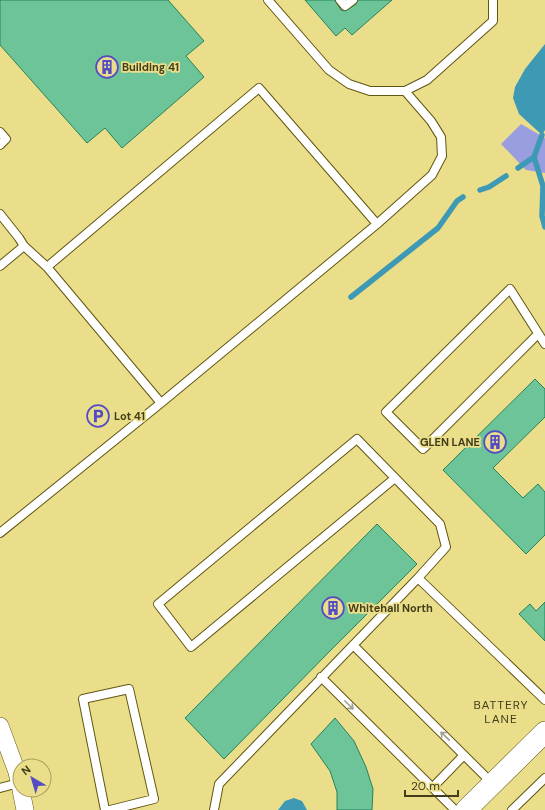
<svg xmlns="http://www.w3.org/2000/svg" width="545" height="810" viewBox="0 0 545 810" font-family="'DM Sans',sans-serif">
	<style>
		.forest { fill: #999edf }
		.water { fill: #3d99b4 }
		.lines { fill: none; stroke-linecap: round; stroke-linejoin: round }
		.stream { stroke: #3d99b4; stroke-width: 5.5 }
		.building { fill: #6dc499; stroke: #26825a }
		.service-casing { stroke: #605612; stroke-width: 10 }
		.minor-casing { stroke: #605612; stroke-width: 18 }
		.tertiary-casing { stroke: #605612; stroke-width: 22 }
		.service { stroke: #fff; stroke-width: 8 }
		.minor { stroke: #fff; stroke-width: 17 }
		.tertiary { stroke: #fff; stroke-width: 21 }
		.oneway { stroke: #a09e8c }
		.labels { text-anchor: middle; stroke-width: 3.5; stroke-linejoin: round; paint-order: stroke }
		.poi-label { font-size: 11px; font-weight: bold; fill: #423d1a; stroke: #ebde8a; text-anchor: start }
		.neighbourhood-label { font-size: 12px; letter-spacing: 1px; fill: #423d1a; stroke: #ebde8a }
	</style>
	<rect width="100%" height="100%" fill="#ebde8a"/>
	<path class="forest" d="M521,124l24,14v35l-19,-3 -25,-26z"/>
	<path class="water" d="M545,44v86l-3,5 -23,-21 -6,-16 2,-11 10,-18z
		M294,798l8,3 5,9h-29l7,-9z"/>
	<g class="lines">
		<path class="stream" d="M542,135l-8,22 9,29 -1,30 3,11
			M518,168l16,-11
			M480,190l9,-3 17,-11
			M351,297l87,-69 19,-27 6,-4"/>
	</g>
	<path class="building" d="M0,0h168l36,41 -18,15 18,21 -82,71 -17,-20 -18,15 -87,-98z
		M305,0h30l6,10 4,1 11,-7 2,-4h34l-40,35 -7,-7 -9,8z
		M535,379l10,10v28l-52,51 30,30 15,-14 7,8v43l-19,19 -83,-84z
		M377,524l40,40 -89,89 -104,106 -39,-41z
		M545,602v39l-26,-27 11,-10 6,7z
		M335,718l19,23 12,26 7,22 -1,21h-35v-18l-7,-21 -19,-27z"/>
	<g class="lines">
		<g class="service-casing">
			<path id="service" d="M268,0l61,70 20,14 21,7h35l26,30 10,16 1,19 -10,19 -55,49
				M340,0l5,6 8,-6
				M405,91l22,-11 66,-59v-21
				M0,132l6,7 -6,6
				M0,214l19,24 5,8 23,21 212,-179 118,136 -216,179 -161,130
				M0,266l24,-20
				M47,267l114,136
				M538,334l-115,115 -37,-37 124,-123 35,55
				M395,478l-204,169 -33,-43 199,-165 83,85 6,23 -28,31 127,122
				M353,645l139,138
				M321,677l134,133
				M433,787l31,-32
				M0,788l19,-5
				M105,810l-22,-111 46,-10 25,110 -44,11
				M214,810l5,-26 199,-206
				M512,810l33,-32"/>
		</g>
		<g class="minor-casing">
			<path id="minor" d="M0,726l17,46 3,14
				M21,790l4,20"/>
		</g>
		<g class="tertiary-casing">
			<path id="tertiary" d="M466,810l79,-78"/>
		</g>
		<use href="#service" class="service"/>
		<use href="#minor" class="minor"/>
		<use href="#tertiary" class="tertiary"/>
	</g>
	<defs><path id="oneway-shaft" d="M-6 0H5M1.5-3L5.5 0L1.5 3" fill="none" stroke-width="1.6" stroke-linecap="round" stroke-linejoin="round"/></defs>
	<g class="oneway">
		<use href="#oneway-shaft" transform="translate(349 705) rotate(45)"/>
		<use href="#oneway-shaft" transform="translate(445 736) rotate(-136)"/>
	</g>
	<defs>
		<g id="building-ring" transform="scale(1.15)"><circle r="9.5" fill="#ebde8a" stroke="#544cc4" stroke-width="1.5"/><path d="M-4-6H4V6H1V3H-1V6H-4ZM-2.5-4.3h1.7v1.8h-1.7ZM.8-4.3h1.7v1.8H.8ZM-2.5-1h1.7V.8h-1.7ZM.8-1h1.7V.8H.8Z" fill="#544cc4"/></g>
		<g id="parking-ring" transform="scale(1.15)"><circle r="9.5" fill="#ebde8a" stroke="#544cc4" stroke-width="1.5"/><path d="M-3.5-5.5H1a3.5 3.5 0 0 1 0 7H-1V5.5H-3.5ZM-1-3.4V-.6H.8a1.4 1.4 0 0 0 0-2.8Z" fill="#544cc4"/></g>
	</defs>
	<g fill-rule="evenodd">
		<use href="#building-ring" x="107" y="67"/>
		<use href="#parking-ring" x="98" y="416"/>
		<use href="#building-ring" x="495" y="442"/>
		<use href="#building-ring" x="333" y="608"/>
	</g>
	<g class="labels">
		<g class="poi-label">
			<text x="122" y="71">Building 41</text>
			<text x="114" y="420">Lot 41</text>
			<text x="480" y="446" text-anchor="end">GLEN LANE</text>
			<text x="348" y="612">Whitehall North</text>
		</g>
		<g class="neighbourhood-label">
			<text x="501" y="709">BATTERY<tspan x="501" dy="14">LANE</tspan></text>
		</g>
	</g>
	<g transform="translate(32 778) rotate(322)"><circle r="19" fill="#ebde8a" stroke="#a79e5d"/>
	<path d="M0-3L7 15L0 10L-7 15Z" fill="#544cc4"/>
	<text y="-6" font-size="11" font-weight="bold" text-anchor="middle" fill="#423d1a">N</text>
	</g>
	<path d="M405 790v6h53v-6" fill="none" stroke="#423d1a" stroke-width="2"/>
	<text x="411" y="790" font-size="12" fill="#423d1a" stroke="#ebde8a" stroke-width="3" paint-order="stroke">20 m</text>
</svg>
